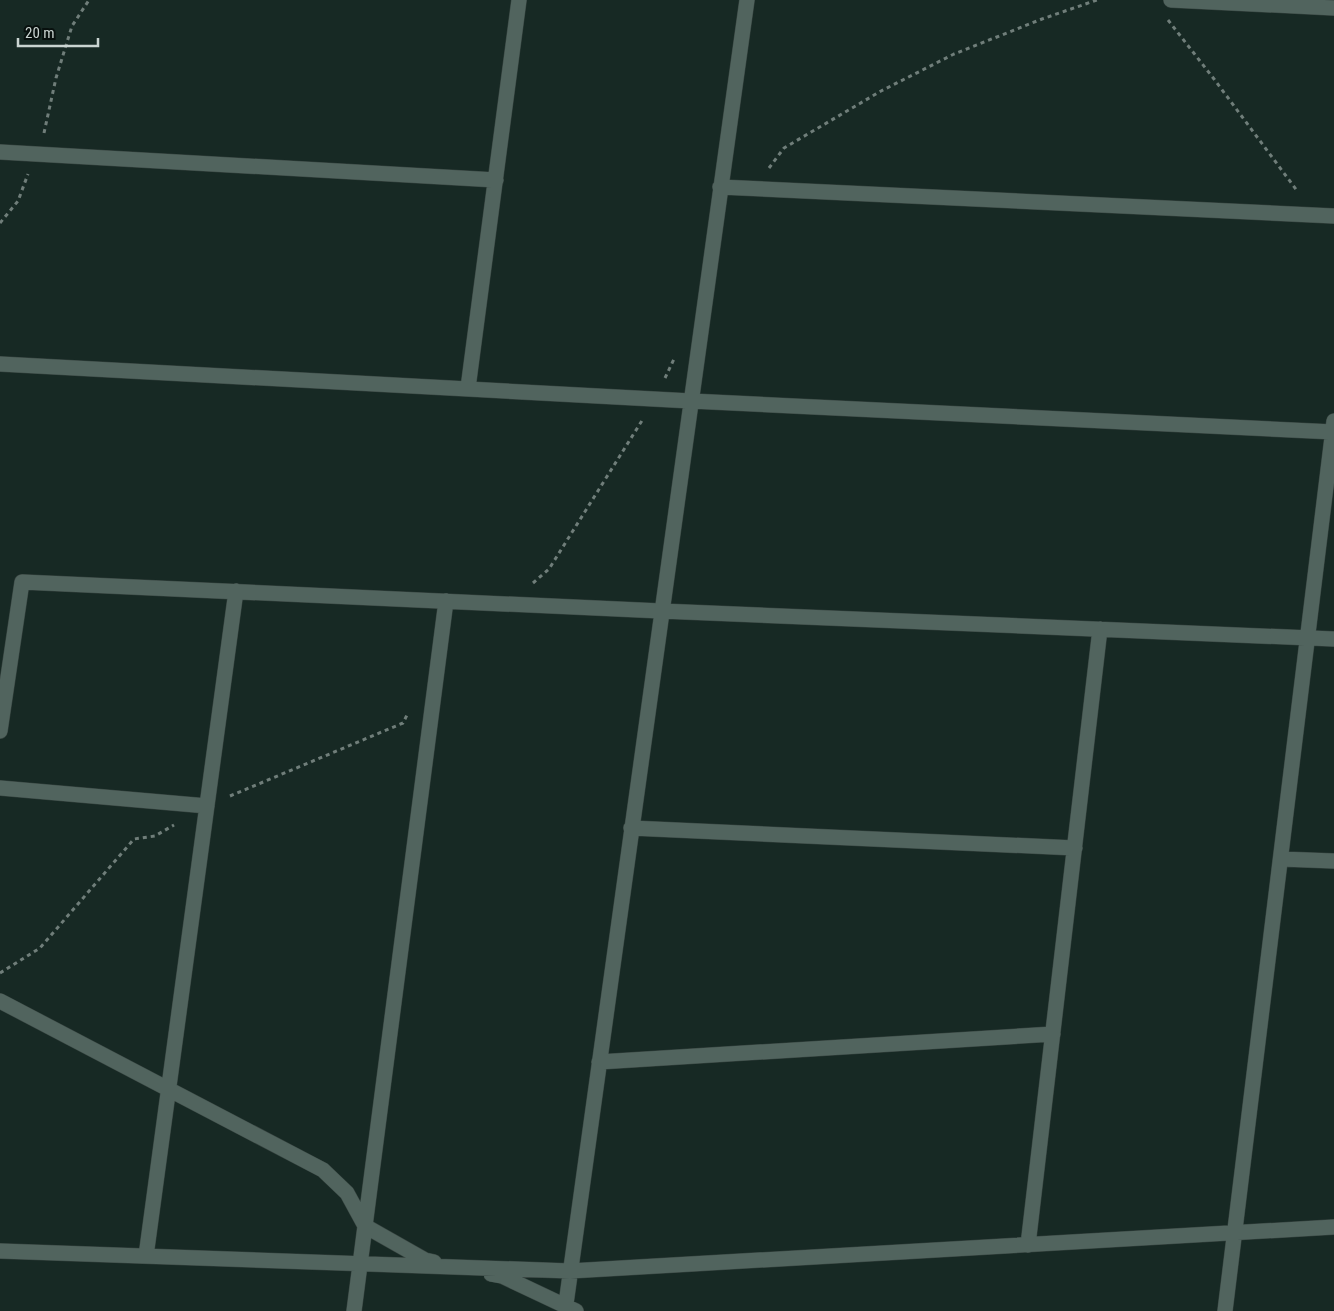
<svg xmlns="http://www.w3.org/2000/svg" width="1334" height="1311" viewBox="0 0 1334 1311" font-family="'Roboto Condensed',sans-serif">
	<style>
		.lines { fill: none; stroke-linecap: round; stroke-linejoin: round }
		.street-casing { stroke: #374440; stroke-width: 16 }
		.path { stroke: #707e7a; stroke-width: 3; stroke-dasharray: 4 4; stroke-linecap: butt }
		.street { stroke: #51645e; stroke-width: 15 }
	</style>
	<rect width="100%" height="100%" fill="#172924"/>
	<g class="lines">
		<g class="street-casing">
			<path id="street" d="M1171,0l163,8
				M0,152l496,28
				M720,187l614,29
				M0,364l691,37 643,31
				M468,388l51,-388
				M0,731l22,-149 639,29 673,28
				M0,788l207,18
				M631,828l444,20
				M1281,859l53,2
				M0,1001l323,169 24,23 18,33 60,34 9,2
				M599,1062l454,-28
				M1028,1245l72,-616
				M0,1251l570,20 764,-44
				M146,1256l90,-665
				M491,1274l11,2 74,35
				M354,1311l92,-710
				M565,1311l182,-1311
				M1225,1311l109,-890"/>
		</g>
		<path class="path" d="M1168,20l46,59 84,113
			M44,133l12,-55 16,-52 17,-26
			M769,168l15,-20 97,-57 73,-37 88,-35 55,-19
			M0,223l18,-22 10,-27
			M665,378l9,-19
			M533,583l16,-14 94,-150
			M230,796l173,-73 5,-10
			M0,973l40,-25 94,-109 21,-3 19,-11"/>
		<use href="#street" class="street"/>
	</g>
	<path d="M18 38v8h80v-8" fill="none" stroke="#cad4d1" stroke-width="2.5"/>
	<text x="25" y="38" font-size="15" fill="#cad4d1" stroke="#08100e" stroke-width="4" paint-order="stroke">20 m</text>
</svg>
